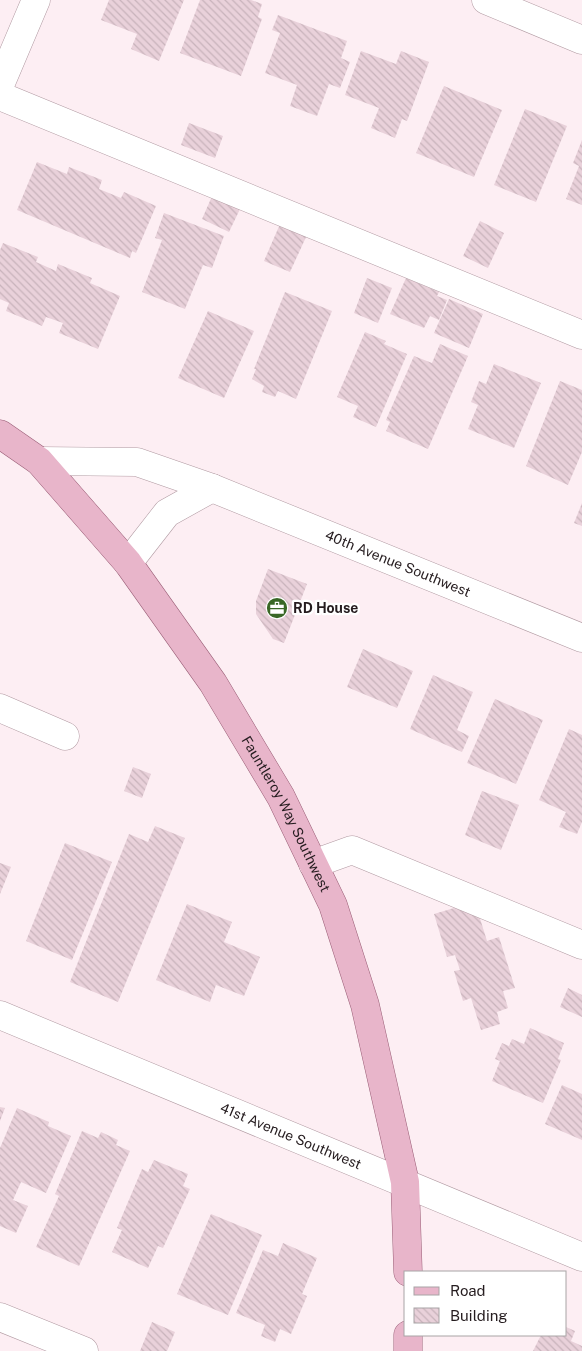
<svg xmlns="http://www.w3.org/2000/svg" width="582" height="1351" viewBox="0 0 582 1351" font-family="'Public Sans',sans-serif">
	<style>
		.building { fill: url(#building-back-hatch) }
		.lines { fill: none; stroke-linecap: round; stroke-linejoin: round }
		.minor-casing { stroke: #b19aa2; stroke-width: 29 }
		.major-casing { stroke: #9a5f77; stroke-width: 29 }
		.minor { stroke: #fff; stroke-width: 28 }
		.major { stroke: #e8b5ca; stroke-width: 28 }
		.labels { text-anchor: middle; stroke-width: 4.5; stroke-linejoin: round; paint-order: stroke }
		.street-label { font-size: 14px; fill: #251c1f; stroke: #fff }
		.poi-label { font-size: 14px; font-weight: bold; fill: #251c1f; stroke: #fff; text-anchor: start }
	</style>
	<defs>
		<pattern id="building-back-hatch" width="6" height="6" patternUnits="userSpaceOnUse" patternTransform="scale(1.25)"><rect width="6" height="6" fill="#e9d1da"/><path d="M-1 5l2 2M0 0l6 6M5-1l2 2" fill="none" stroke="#c8b3bb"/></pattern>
	</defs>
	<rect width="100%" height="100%" fill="#fdeef3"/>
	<path class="building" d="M109,0h75l-25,61 -28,-12 6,-15 -36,-14z
		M200,0h51l11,4 -4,13 4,2 -21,57 -61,-23z
		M278,15l69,26 -6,17 9,4 -10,26 -11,-4 -12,32 -27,-10 7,-21 -32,-12 15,-40 -8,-3z
		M361,51l35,13 5,-13 28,11 -22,59 -5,-2 -7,19 -24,-10 8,-20 -34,-13z
		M444,86l58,24 -28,67 -58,-24z
		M525,109l42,17 -31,76 -42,-17z
		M189,123l34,13 -8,22 -34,-13z
		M582,140v65l-16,-6 13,-33 -6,-3z
		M37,162l30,12 2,-7 33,13 -3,9 22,9 3,-6 32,14 -20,47 -4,-2 -2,7 -113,-48z
		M213,194l28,13 -12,25 -27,-13z
		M164,213l60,23 -12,32 -9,-3 -18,44 -43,-17 20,-52 -7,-2z
		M480,221l24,12 -16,35 -25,-12z
		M280,224l27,11 -17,37 -26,-11z
		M3,243l35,14 -2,5 20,9 2,-7 34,14 -2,5 30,13 -22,53 -39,-16 4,-10 -17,-6 -4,9 -36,-15 3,-8 -9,-4v-49z
		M367,278l25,10 -14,35 -24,-10z
		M406,278l33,14 -2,4 10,4 -8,20 -9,-4 -6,12 -34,-14z
		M285,292l47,19 -36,88 -18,-8 -3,6 -13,-5 2,-6 -12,-7 4,-10h-2z
		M449,299l34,15 -14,34 -35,-15z
		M208,311l46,20 -30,67 -46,-20z
		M365,332l21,9 -2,3 23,10 -31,73 -23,-10 5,-11 -21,-9z
		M440,344l28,12 -40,93 -42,-18 4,-9 -4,-2 28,-64 18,7z
		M494,364l47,19 -27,65 -46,-19 10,-24 -7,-3 8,-21 7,3z
		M560,381l22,9v62l-14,33 -42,-19z
		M582,503v23l-8,-3z
		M268,569l39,15 -23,59 -11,-4 -17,-25v-13z
		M363,649l50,22 -16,37 -50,-21z
		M433,675l40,17 -16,38 12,6 -7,16 -52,-23z
		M495,699l48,21 -27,64 -49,-21z
		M569,729l13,6v87l-5,12 -18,-7 7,-15 -27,-12z
		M133,767l18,7 -9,24 -18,-7z
		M482,791l37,14 -18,45 -36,-15z
		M155,826l30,12 -67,164 -48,-20 59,-148 19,8z
		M65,843l47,19 -40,98 -46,-19z
		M0,863l11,4 -11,27z
		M187,904l45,18 -8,20 36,15 -16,39 -28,-11 -6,17 -54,-22z
		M464,905l14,7 9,29 12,-4 16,51 -12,3 5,17 -11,4 3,12 -19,6 -10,-32 -8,3 -9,-30 6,-1 -5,-15 -8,2 -13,-43z
		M568,988l14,7v22l-22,-10z
		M530,1028l34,15 -6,16 3,1 -18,43 -51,-22 8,-20 -5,-2 7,-16 7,3 3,-7 12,5z
		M562,1085l20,9v46l-37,-16z
		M0,1107l5,1 -5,13z
		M17,1108l32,14 -1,4 23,10 -25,57 -25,-11 -8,18 15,6 -12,27 -16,-7v-78z
		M82,1131l16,7 3,-6 17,8 -2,5 14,6 -51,115 -43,-19 23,-51 -4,-2z
		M154,1160l34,14 -5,12 7,3 -27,59 -5,-2 -10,22 -36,-16 10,-22 -5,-2 25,-59 6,3z
		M211,1214l51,21 -34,80 -51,-21z
		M283,1243l34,15 -15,36 5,2 -16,38 -11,-5 -5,13 -14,-6 4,-11 -29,-12 27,-63 15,6z
		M152,1322l23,10 -8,19h-27z
		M566,1327l9,4 -4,10 11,5v5h-49l8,-16h25z"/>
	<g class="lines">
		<g class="minor-casing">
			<g id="minor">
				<path d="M486,0l96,40"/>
				<path d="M0,85l36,-85"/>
				<path d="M0,96l582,239"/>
				<path id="s1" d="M39,461l98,1 75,26 370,150"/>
				<path d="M128,563l39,-50 45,-25"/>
				<path d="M0,708l65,28"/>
				<path d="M313,864l39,-14 230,95"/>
				<path id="s2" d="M0,1015l582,242"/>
				<path d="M0,1317l84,34"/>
			</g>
		</g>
		<g class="major-casing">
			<g id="major">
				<path id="s3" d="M0,434l39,27 89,102 85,120 68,114 52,108 32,100 40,177 3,90"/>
				<path d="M408,1335v16"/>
			</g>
		</g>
		<use href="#minor" class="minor"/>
		<use href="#major" class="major"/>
	</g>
	<defs>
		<g id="office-disc" transform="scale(1.125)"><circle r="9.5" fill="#396726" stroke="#fff"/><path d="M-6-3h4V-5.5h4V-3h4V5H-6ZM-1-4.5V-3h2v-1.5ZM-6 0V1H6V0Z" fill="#fff"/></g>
	</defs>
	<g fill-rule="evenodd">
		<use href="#office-disc" x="277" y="608"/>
	</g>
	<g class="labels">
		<g class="street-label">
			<text dy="5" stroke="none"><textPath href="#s1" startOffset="378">40th Avenue Southwest</textPath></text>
			<text dy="5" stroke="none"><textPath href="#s3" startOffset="480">Fauntleroy Way Southwest</textPath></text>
			<text dy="5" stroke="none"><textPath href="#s2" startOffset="315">41st Avenue Southwest</textPath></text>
		</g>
		<g class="poi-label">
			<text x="293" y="613">RD House</text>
		</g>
	</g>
	<rect x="404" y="1271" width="162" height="65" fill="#ffffff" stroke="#a8a4a5"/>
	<rect x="414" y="1287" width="25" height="8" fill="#e8b5ca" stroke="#a8a4a5"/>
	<text x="450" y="1296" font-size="15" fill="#251c1f">Road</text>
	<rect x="414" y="1308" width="25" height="15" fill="url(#building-back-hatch)" stroke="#a8a4a5"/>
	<text x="450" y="1321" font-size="15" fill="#251c1f">Building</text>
</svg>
